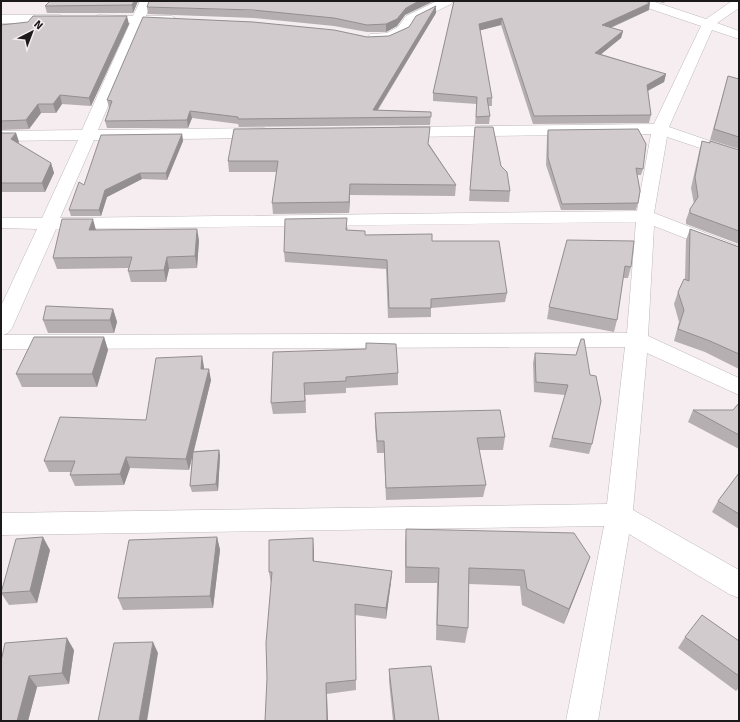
<svg xmlns="http://www.w3.org/2000/svg" width="740" height="722" viewBox="0 0 740 722" font-family="Signika,sans-serif">
	<style>
		.lines { fill: none; stroke-linecap: round; stroke-linejoin: round }
		.minor-casing { stroke: #bfb8ba; stroke-width: 1 }
		.minor { fill: #fff; fill-rule: evenodd }
		.wall { fill: #b5afb1 }
		.shaded-wall { fill: #938e90 }
		.building { fill: #d2cbce; stroke: #938e90 }
	</style>
	<rect width="100%" height="100%" fill="#f5edf0"/>
	<g class="lines">
		<g class="minor-casing">
			<path id="minor" d="M140,1h12l-6,15h26l6,4 -6,4 -29,-1 -45,107 166,-2 6,2 2,3 -2,3 -6,2 -170,2 -34,78 577,-7 14,-77 -251,3 -6,-2 -2,-3 2,-3 6,-2 254,-3 47,-98 -65,-22 -2,-3h18l54,18 26,-18h7v7l-22,15 22,8v8l-27,-9 -43,97 70,24v10l-72,-24 -13,76 85,33v13l-85,-33 -6,110 91,42v17l-92,-42 -14,157 106,60v28l-10,-4 -100,-60 -31,187h-32l38,-195 -603,9v-22l606,-9 18,-157 -624,2v-43l36,-77 -36,-1v-10h41l36,-78 -77,1v-10l81,-1 48,-107h-32l-6,-4 6,-4 35,1zM636,222l-9,111 -624,2 5,-2 4,-5 44,-99z
				M437,1h16l-2,3 -36,18 -7,11 -14,7 -19,1 -7,-4 2,-3 17,-1 11,-6 8,-11z
				M1,15h59l6,4 -6,4h-59z"/>
		</g>
		<use href="#minor" class="minor"/>
	</g>
	<path class="wall" d="M50,1h88l-5,12h-86l-2,-7z
		M454,1l195,9 -38,18 12,3 -2,7 -20,16 65,20 -2,8 -16,9 3,24 -2,8 -116,1 -32,-99 -21,5 12,68v8h-4l2,10 -1,8h-14l2,-20 -44,-3v-8z
		M657,1h11l-5,2z
		M147,7l258,8 -8,11 -11,6h-19l-33,-6 -80,-8 -106,-4z
		M436,13l-58,97 53,2 -1,13 -191,2 -1,-3 -46,-6 -4,10h-81l-2,-7 4,-13 -2,-8 260,-63 22,-1 20,-9z
		M129,24l-38,82 -29,-2 -6,9h-15l-12,16 -28,1v-105z
		M728,76l11,3v70l-29,-9z
		M475,127l26,39 9,25 -1,11 -40,-1z
		M548,130l95,39 -2,6h-4l1,28 -2,7h-75l-15,-45 1,-28z
		M1,133h15l3,9 -1,1 33,20 3,10 -9,19h-44z
		M182,134l1,7 -16,39 -25,-1 -35,18 -6,19h-30l-2,-6 15,-25z
		M702,141l37,9v94l-53,-20v-4l4,-11 4,-5 -3,-16 8,-36z
		M429,144l27,41 -1,11 -105,-1 -1,18 -76,1 -1,-11 5,-31h-48l-1,-11z
		M348,227l-1,3 18,5 67,6 75,52 -2,9 -74,6v9l-43,1 -2,-49 -101,-7 -1,-10z
		M690,229l49,18v122l-34,-17 -31,-11 5,-19 -5,-18 4,-12 7,-13 1,-39z
		M96,230l103,10 -2,28 -28,1 -3,13h-35l-3,-11 1,-3 -72,1 -4,-11z
		M567,240l64,27 -3,11h-5l-6,42 -3,12 -67,-13 2,-12z
		M113,309l4,13 -3,11h-66l-5,-13z
		M104,337l4,13 -11,37h-75l-6,-13z
		M273,352l125,21v12l-52,3v5l-41,2 1,18 -33,1 -2,-11z
		M535,353l55,22 2,69 -3,10 -40,-7 16,-52 -31,-3 -1,-29z
		M204,367v2l7,11 -17,71 25,-1 1,6 -2,35 -26,1 -2,-6 2,-29 -3,13 -59,-2 -6,17 -49,1 -5,-11 1,-3h-22l-5,-11 102,-41z
		M739,403v46l-51,-27 5,-12h40z
		M375,413l130,24 -2,13h-24l7,35 -3,12 -97,3 -2,-47h-7l-2,-27z
		M739,473v56l-27,-17 6,-11z
		M406,529l178,44 -20,51 -42,-19 -2,-19 -51,-2 -1,44 -3,15 -29,-3 1,-57h-32v-38z
		M217,537l3,13 -7,58 -90,2 -5,-12z
		M50,550l-13,53 -28,2 -8,-12z
		M314,550v11l78,10 -1,11 -5,37 -31,-4 1,75 -29,4 -56,-110 -2,-12z
		M685,637l54,4v47l-3,3 -58,-43z
		M74,650l-5,34 -32,3 -9,34h-27v-60z
		M389,669l50,52h-46l-4,-40z"/>
	<path class="shaded-wall" d="M134,1h4l-5,12 -1,-8z
		M419,1h15l-29,14 -8,11 -11,6v-8l20,-16z
		M650,3l-1,7 -49,22 2,-7z
		M436,6v7l-63,104v-7z
		M127,16l2,8 -38,82 -2,-8z
		M502,18l-1,7 -23,6 1,-7z
		M623,31l-2,7 -27,22 1,-7z
		M666,74l-2,8 -19,10 2,-7z
		M60,95l2,9 -6,9 -3,-9z
		M38,104l3,9 -12,16 -3,-9z
		M190,111l2,7 -4,10 -1,-8z
		M16,133l3,9 -5,6 -3,-9z
		M182,134l1,7 -16,39 -1,-7z
		M51,163l3,10 -9,19 -3,-9z
		M140,173l2,6 -35,18 -6,19 -2,-6 6,-20z
		M350,184v11l-1,18v-11z
		M93,219l3,11h-7z
		M197,229l2,11 -2,28 -2,-12z
		M167,257l2,12 -3,13 -2,-12z
		M113,309l4,13 -3,11 -4,-13z
		M104,337l4,13 -11,37 -5,-13z
		M202,356l2,11 -1,13 -2,-11z
		M209,369l2,11 -22,90 -3,-11z
		M304,383l1,12 1,18 -1,-12z
		M219,450l1,6 -2,35 -2,-7z
		M126,457l4,11 -6,17 -4,-11z
		M43,537l7,13 -13,53 -7,-12z
		M217,537l3,13 -7,58 -3,-12z
		M313,538l1,12v23l-1,-12z
		M590,557l-6,16 -20,51 5,-15z
		M392,571l-1,11 -5,37v-11z
		M67,638l7,12 -5,34 -7,-11z
		M153,642l5,11 -11,68h-8z
		M29,676l8,11 -9,34h-11z
		M326,683l1,11 1,27h-1z"/>
	<path class="building" d="M50,1h84l-2,4 -87,1z
		M149,1h270l-13,7 -9,11 -11,5 -19,1 -33,-7 -81,-8 -106,-3z
		M454,1h191l5,2 -48,22 21,6 -28,22 71,21 -19,11 4,30 -117,1 -32,-98 -23,6 13,74h-5l3,18 -14,1 1,-20 -44,-4z
		M436,6l-63,104 58,2v5l-193,2v-2l-48,-6 -3,9 -82,1 7,-20 -5,-1 36,-83 110,5 81,8 33,7 22,-1 20,-9 7,-11z
		M33,16h94l-38,82 -29,-3 -7,9h-15l-12,16 -25,1v-96l27,-3z
		M728,76l11,3v58l-25,-8z
		M430,127l-2,17 28,41 -106,-1 -1,18 -77,1 6,-42h-50l6,-32z
		M475,127h18l8,39 6,6 3,19 -40,-1z
		M638,129l8,15 -3,25 -7,-1 4,23 -2,12 -76,1 -14,-46v-28z
		M1,133h15l-5,6 40,24 -9,20h-41z
		M182,134l-16,39h-26l-35,17 -6,20h-30l10,-28 5,3 17,-50z
		M702,141l8,2v-2l29,9v81l-49,-18v-4l8,-12 -3,-20z
		M347,218l-1,12 19,1v4l67,-1v7h67l8,52 -76,6v9h-42l-2,-48 -103,-8 1,-33z
		M62,219h31l-4,11 108,-1 -2,27 -28,1 -3,13 -36,1 4,-14 -79,1z
		M690,229l49,18v107l-29,-13 -32,-12 6,-19 -6,-18 6,-13 5,2z
		M567,240l67,1 -3,26 -6,-1 -8,54 -68,-13z
		M46,306l67,3 -3,11h-67z
		M34,337h70l-12,37h-76z
		M581,339h3l6,36 6,1 5,25 -9,43 -40,-6 16,-53 -32,-3 -1,-29 41,2z
		M366,343l30,1 2,29 -52,4v4l-42,2 1,18 -34,2 2,-51 93,-3z
		M202,356l-1,13h8l-23,90 -60,-2 -6,17 -50,1 5,-14h-31l16,-44 86,3 10,-62z
		M739,403v32l-46,-25h40z
		M500,410l5,27 -28,1 9,47 -100,3 -2,-47h-7l-2,-28z
		M219,450l-3,34 -26,2 3,-34z
		M739,473v41l-21,-13z
		M406,529l168,4 16,24 -21,52 -42,-20 -3,-19 -55,-2 -1,60 -31,-3 2,-57 -33,-1z
		M43,537l-13,54 -29,2 15,-54z
		M217,537l-7,59 -92,2 11,-58z
		M313,538v23l79,10 -6,37 -31,-4 1,76 -30,3 1,38h-62l2,-43 -1,-35 6,-71h-3v-32z
		M702,615l37,26v35l-54,-39z
		M67,638l-5,35 -33,3 -12,45h-16v-60l4,-18z
		M153,642l-14,79h-41l16,-78z
		M431,666l8,55h-44l-6,-52z"/>
	<rect width="740" height="722" fill="none" stroke="#1c191a" stroke-width="4"/>
	<g transform="translate(32 32) rotate(42)" stroke="#f5edf0" stroke-width="3" paint-order="stroke">
	<path d="M0-3L7 15L0 10L-7 15Z" fill="#1c191a"/>
	<text y="-6" font-size="11" font-weight="bold" text-anchor="middle" fill="#1c191a">N</text>
	</g>
</svg>
